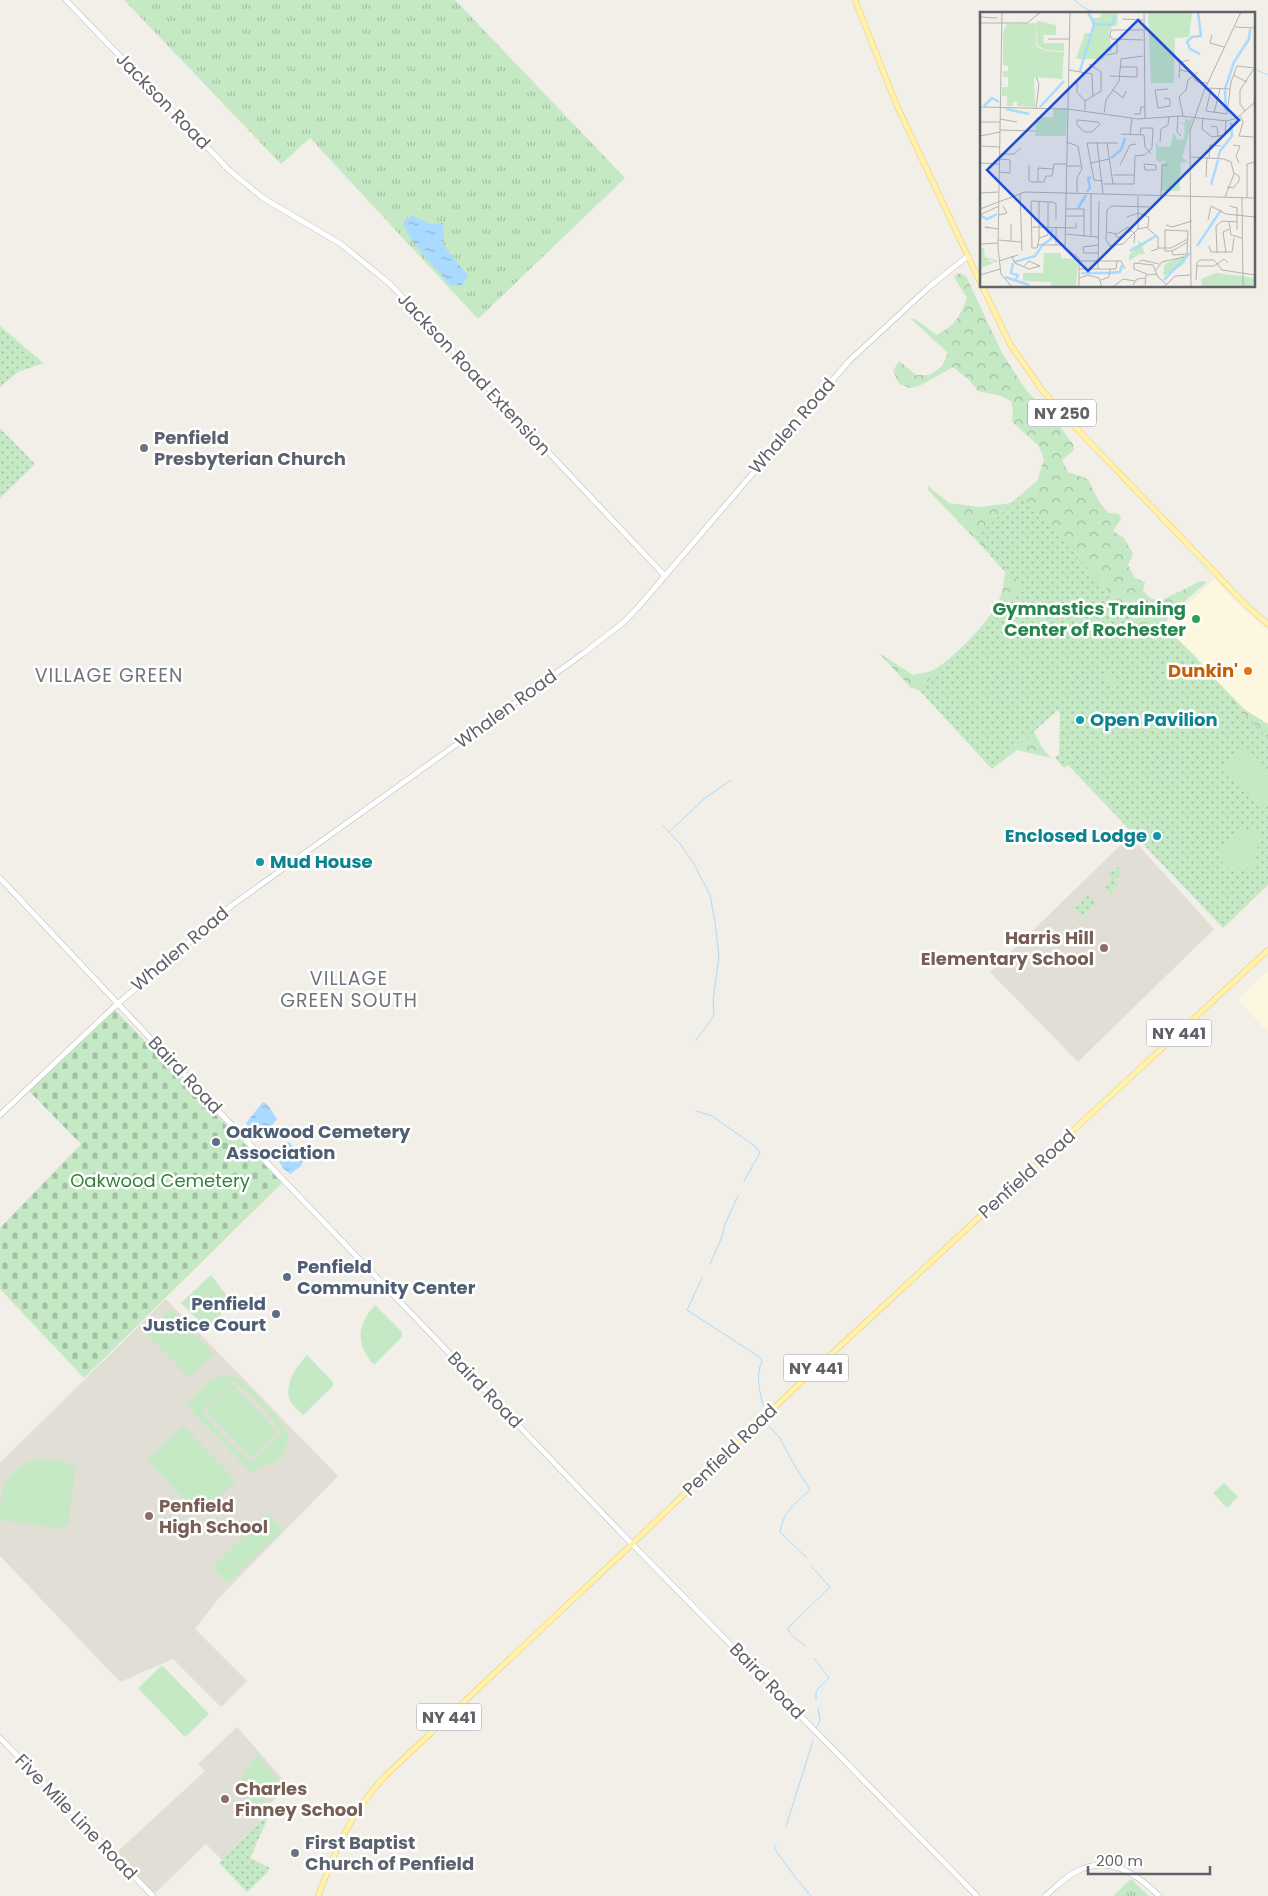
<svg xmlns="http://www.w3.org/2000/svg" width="1268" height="1896" viewBox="0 0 1268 1896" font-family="Poppins,sans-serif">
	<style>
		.commercial { fill: #fef7e0 }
		.education { fill: #e1ded6 }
		.grass { fill: url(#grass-tufts) }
		.forest { fill: url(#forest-crowns) }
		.cemetery { fill: url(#cemetery-stones) }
		.park { fill: url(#park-dots) }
		.pitch { fill: #c5e8c5; fill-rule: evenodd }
		.water { fill: url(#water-ripples) }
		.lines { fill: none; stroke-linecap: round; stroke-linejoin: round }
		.stream { stroke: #aadaff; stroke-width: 1 }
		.secondary-casing { stroke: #b6babf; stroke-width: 6 }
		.primary-casing { stroke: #f2c960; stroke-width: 6 }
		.secondary { stroke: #fff; stroke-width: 5 }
		.primary { stroke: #fff2af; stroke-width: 5 }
		.worship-dot { fill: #6b7280; stroke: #fff; stroke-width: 2 }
		.leisure-dot { fill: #2e9e5b; stroke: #fff; stroke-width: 2 }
		.food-dot { fill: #e8710a; stroke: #fff; stroke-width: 2 }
		.culture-dot { fill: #0f9aa8; stroke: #fff; stroke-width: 2 }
		.education-dot { fill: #8d6e63; stroke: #fff; stroke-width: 2 }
		.service-dot { fill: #5c6f8a; stroke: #fff; stroke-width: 2 }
		.labels { text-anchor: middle; stroke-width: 5; stroke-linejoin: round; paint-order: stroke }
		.shield { fill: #fff; stroke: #8f9295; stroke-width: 1 }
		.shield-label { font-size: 16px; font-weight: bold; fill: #5f6368 }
		.street-label { font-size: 18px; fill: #5f6368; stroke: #fff }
		.worship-label { font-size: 18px; font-weight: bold; fill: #5b616d; stroke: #fff; text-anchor: start }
		.leisure-label { font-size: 18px; font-weight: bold; fill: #27864d; stroke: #fff; text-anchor: end }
		.food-label { font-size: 18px; font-weight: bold; fill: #c56008; stroke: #fff; text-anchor: end }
		.culture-label { font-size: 18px; font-weight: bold; fill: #0d838f; stroke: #fff; text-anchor: start }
		.education-label { font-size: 18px; font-weight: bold; fill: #785e54; stroke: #fff; text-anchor: start }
		.service-label { font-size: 18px; font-weight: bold; fill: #4e5e75; stroke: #fff; text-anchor: start }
		.park-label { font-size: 18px; fill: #348238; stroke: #fff }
		.neighbourhood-label { font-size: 19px; letter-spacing: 1px; fill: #70757a; stroke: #fff }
		.inset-river { fill: none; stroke: #aadaff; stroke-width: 2.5 }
		.inset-road { fill: none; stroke: #b3b3b1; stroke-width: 1 }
		.view { fill: #1d4ed8; fill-opacity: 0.15; stroke: #1d4ed8; stroke-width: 2.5 }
		.inset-edge { fill: none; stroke: #5f6368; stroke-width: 2.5 }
	</style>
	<defs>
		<pattern id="grass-tufts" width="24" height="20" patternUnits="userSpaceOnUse" patternTransform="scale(1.25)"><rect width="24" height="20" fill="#c5e8c5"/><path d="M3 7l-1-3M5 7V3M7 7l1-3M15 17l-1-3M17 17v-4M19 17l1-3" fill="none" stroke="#a3c0a4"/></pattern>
		<pattern id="forest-crowns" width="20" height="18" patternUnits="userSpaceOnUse" patternTransform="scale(1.25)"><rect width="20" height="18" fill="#c5e8c5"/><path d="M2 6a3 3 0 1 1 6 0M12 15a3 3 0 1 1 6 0" fill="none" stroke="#a3c0a4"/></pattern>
		<pattern id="cemetery-stones" width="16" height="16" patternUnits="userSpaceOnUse" patternTransform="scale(1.25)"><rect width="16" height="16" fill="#c5e8c5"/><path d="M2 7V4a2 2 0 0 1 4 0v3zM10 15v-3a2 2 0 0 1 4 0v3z" fill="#a3c0a4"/></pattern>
		<pattern id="park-dots" width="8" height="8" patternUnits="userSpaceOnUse" patternTransform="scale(1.25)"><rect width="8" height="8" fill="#c5e8c5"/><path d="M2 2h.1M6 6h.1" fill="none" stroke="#a3c0a4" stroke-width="1.8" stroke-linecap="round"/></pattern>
		<pattern id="water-ripples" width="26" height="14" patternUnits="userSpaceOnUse" patternTransform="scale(1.25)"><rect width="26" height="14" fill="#aadaff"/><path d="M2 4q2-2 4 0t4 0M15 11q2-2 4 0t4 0" fill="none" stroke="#8eb4d2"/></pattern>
	</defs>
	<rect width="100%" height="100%" fill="#f1efe8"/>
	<path class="commercial" d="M1215,579l16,18 37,34v93l-23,-14 -31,-32 -21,-24 -29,-28z
		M1268,970v62l-30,-32z"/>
	<path class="education" d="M1130,836l84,93 -136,133 -88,-90z
		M166,1299l172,177 -120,123 -23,30 52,52 -26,26 -48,-48 -53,23 -120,-126v-93z
		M237,1727l51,58 -26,27 -2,10 -38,38 -16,-16 -52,50 -39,-40 90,-83 -7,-7z"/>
	<path class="grass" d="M124,0h331l170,178 -147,141 -168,-181 -29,26z
		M1131,1879l18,17h-36z"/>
	<path class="forest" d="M959,273l7,3 36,77 24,37 26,26 21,28 1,6 -12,10 6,12 20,7 10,21 10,13 11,1 2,5 -8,12 11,7 9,16 -5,11 7,13 10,4 -2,9 8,8h13l37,-18 6,1 -37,32 -6,12 29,28 21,24 31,32 23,14v26l-196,-53 -38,34 7,15 10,12 -34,-8 -25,19 -72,-79 -9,-2 -32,-35 34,22c7,-2 16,-2 22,-6 20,-12 53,-46 63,-67 5,-10 6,-19 7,-30l-26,-29 -51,-53v-4l21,17 31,4 31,-4 26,-22 7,-22 -5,-13 -27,-24 1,-13 -2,-8 -10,-5 -23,-5 -10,-12 -15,-12 -32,18 -11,3 -11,-4 -6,-13 6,-10 17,14h14l12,-9 6,-13 -38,-35 5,1 22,16c18,-10 23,-18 30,-37l-13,-21z"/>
	<path class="cemetery" d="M115,1010l167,173 -198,195 -84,-89v-61l81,-84 -52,-53z"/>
	<path class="park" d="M0,326l43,37 -25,9 -18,15z
		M0,428l35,36 -35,34z
		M1021,495l128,141 11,-9 108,111v147l-45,43 -155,-163 -4,3 -9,-10 4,-4 1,-41 -2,-3 -66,59 -73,-79 104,-103 -46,-50z
		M1119,867l3,8 -8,4 4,4 -7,10 -6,-5 6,-8 -3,-7z
		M1088,895l8,8 -13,13 -8,-8z
		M271,1811l-21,47 20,10 -4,6 -19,18 -28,-29z"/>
	<path class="pitch" d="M1111,672l10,11 -8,7 -10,-11z
		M1245,746l23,24v32l-7,6 -38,-41z
		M1244,830l16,3 -5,29 -5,6h-27l-2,-16 10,-15z
		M211,1275l15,20 -2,15 -15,21 -28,-28z
		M375,1305l27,27v5l-28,28c-19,-22 -17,-40 1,-60z
		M171,1309l42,45 -24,24 -43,-45z
		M307,1355l26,27v4l-30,29c-5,-5 -13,-11 -14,-18 -4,-15 9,-32 18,-42z
		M226,1375c5,1 10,2 14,5 10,6 43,41 47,52 2,7 0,15 -4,22 -8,13 -22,10 -31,19l-65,-67 22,-26zM232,1382c13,5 44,38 49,51l-29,28c-12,-5 -44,-38 -49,-51z
		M232,1384l46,48 -27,26 -46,-48z
		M183,1426l53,55 -36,35 -53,-56z
		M37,1458l20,2 19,7 -8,57 -7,5 -61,-9c0,-34 5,-49 37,-62z
		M1224,1483l14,14 -11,11 -14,-15z
		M267,1514l16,16 -55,53 -15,-16z
		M162,1665l47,49 -24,23 -47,-49z
		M257,1754l23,27v4l-25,27 -17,-23 6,-16z"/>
	<path class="water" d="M412,216l19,8 12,-1 1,23 24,30 -6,9 -11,1c-11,-12 -47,-51 -48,-64z
		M263,1102l4,2 10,15 -14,17c-9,0 -14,-6 -17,-13z
		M289,1142l15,17 -3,7 -11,8 -7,-6 -9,-15 8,-9z"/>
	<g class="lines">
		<path class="stream" d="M1074,0l12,9 15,5
			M1254,69l14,6
			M663,826l18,19 13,19 16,31 5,27 4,34 -6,44 1,16 -18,24
			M669,832l36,-34 26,-18
			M696,1111l16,5 44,31 4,6 -16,28
			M710,1264l11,-25 5,-17 12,-26
			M702,1278l-15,32 74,48 1,4c-7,12 -2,31 1,43
			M769,1426l10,11 16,29 15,24c-15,14 -26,20 -30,42l27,26
			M806,1646c-7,-5 -16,-9 -18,-18l42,-41 -18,-20
			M814,1658l15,20 -13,13v9
			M817,1727l3,-7 -2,-12
			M786,1826l27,-85
			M776,1845l-2,3 21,29 16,19"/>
		<g class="secondary-casing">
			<path id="secondary" d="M66,0l164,171 33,27 78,46 49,40 275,292
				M0,878l271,289 361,377 345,352
				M0,1115l114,-108 117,-101 353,-253 40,-31 16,-17 209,-244 80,-74 39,-31
				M0,1738l153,158
				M1045,1896c9,-7 17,-16 27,-22 34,-21 63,-2 87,22"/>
		</g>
		<g class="primary-casing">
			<path id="primary" d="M855,0l42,106 85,180
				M982,286l28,58 32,46 34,38 172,179 20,17
				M318,1896c18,-47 31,-81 66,-119l248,-233 166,-159 470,-435"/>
		</g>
		<use href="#secondary" class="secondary"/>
		<use href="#primary" class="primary"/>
	</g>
	<g class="worship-dot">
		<circle cx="144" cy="448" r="5"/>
		<circle cx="295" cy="1853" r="5"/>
	</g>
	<circle class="leisure-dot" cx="1196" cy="619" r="5"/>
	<circle class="food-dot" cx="1248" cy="671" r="5"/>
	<g class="culture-dot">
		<circle cx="1080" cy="720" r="5"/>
		<circle cx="1157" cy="836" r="5"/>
		<circle cx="260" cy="862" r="5"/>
	</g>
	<g class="education-dot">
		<circle cx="1104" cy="948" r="5"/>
		<circle cx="149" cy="1516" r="5"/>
		<circle cx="225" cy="1799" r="5"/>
	</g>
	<g class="service-dot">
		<circle cx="216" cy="1142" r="5"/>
		<circle cx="287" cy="1277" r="5"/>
		<circle cx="276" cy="1314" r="5"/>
	</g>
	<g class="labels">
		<g class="shield">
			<rect x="1028" y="399.5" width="68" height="27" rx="4"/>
			<rect x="1146.5" y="1019.5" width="65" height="27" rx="4"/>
			<rect x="783.5" y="1354.5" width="65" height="27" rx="4"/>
			<rect x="416.5" y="1703.5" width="65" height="27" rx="4"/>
		</g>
		<g class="shield-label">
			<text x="1062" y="419">NY 250</text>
			<text x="1179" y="1039">NY 441</text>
			<text x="816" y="1374">NY 441</text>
			<text x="449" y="1723">NY 441</text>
		</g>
		<g class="street-label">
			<text transform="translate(163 101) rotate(46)" y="6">Jackson Road</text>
			<text transform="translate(474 374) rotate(47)" y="6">Jackson Road Extension</text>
			<text transform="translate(792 426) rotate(-49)" y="6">Whalen Road</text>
			<text transform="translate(506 709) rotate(-36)" y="6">Whalen Road</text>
			<text transform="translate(180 949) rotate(-40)" y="6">Whalen Road</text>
			<text transform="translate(185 1075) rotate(47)" y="6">Baird Road</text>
			<text transform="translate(1027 1174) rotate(-42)" y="6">Penfield Road</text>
			<text transform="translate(485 1390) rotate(46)" y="6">Baird Road</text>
			<text transform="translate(730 1450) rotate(-44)" y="6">Penfield Road</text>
			<text transform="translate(767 1681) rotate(46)" y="6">Baird Road</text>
			<text transform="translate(76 1817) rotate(46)" y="6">Five Mile Line Road</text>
		</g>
		<g class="worship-label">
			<text x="154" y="444">Penfield<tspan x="154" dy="21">Presbyterian Church</tspan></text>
			<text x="305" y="1849">First Baptist<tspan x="305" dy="21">Church of Penfield</tspan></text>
		</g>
		<g class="leisure-label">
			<text x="1186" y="615">Gymnastics Training<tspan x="1186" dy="21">Center of Rochester</tspan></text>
		</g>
		<g class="food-label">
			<text x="1238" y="677">Dunkin'</text>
		</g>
		<g class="culture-label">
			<text x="1090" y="726">Open Pavilion</text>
			<text x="1147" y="842" text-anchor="end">Enclosed Lodge</text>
			<text x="270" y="868">Mud House</text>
		</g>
		<g class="education-label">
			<text x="1094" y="944" text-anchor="end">Harris Hill<tspan x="1094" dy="21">Elementary School</tspan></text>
			<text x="159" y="1512">Penfield<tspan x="159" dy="21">High School</tspan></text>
			<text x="235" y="1795">Charles<tspan x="235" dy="21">Finney School</tspan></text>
		</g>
		<g class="service-label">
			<text x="226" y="1138">Oakwood Cemetery<tspan x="226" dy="21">Association</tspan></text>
			<text x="297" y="1273">Penfield<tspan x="297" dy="21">Community Center</tspan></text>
			<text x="266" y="1310" text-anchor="end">Penfield<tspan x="266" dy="21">Justice Court</tspan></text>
		</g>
		<g class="park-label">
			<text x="160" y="1187">Oakwood Cemetery</text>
		</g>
		<g class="neighbourhood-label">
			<text x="109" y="682">VILLAGE GREEN</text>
			<text x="349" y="985">VILLAGE<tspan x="349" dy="22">GREEN SOUTH</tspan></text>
		</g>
	</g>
	<g transform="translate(980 12)">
		<rect width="275" height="275" fill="#f1efe8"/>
		<path d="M168,0h44l-3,25 -14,1 -1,45h-23zM57,11l-1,23 10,5 18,1 -2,27 -28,-2 1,30 -18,-1v-4h-4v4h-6v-10h-5v-9h6v-10h-5v-6h5v-5l-5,-1v-33l4,-8zM64,241h17v5l17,1 -2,28h-25v-5l-28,-1v-8h20zM236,261l39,5v9h-53l-1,-8z" fill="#c5e8c5"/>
		<path d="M57,9l19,4v10h-13l1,8h20v8l-18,-1 -9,-5zM56,43l6,9 -10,12 -4,-13 7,1zM205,105l3,4 5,-3 -11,40 6,4h-7l-2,29 -3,-31h-14l-1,3 -5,-3v-19l3,6 12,-1 2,-14 5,8 6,-1 1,-14 -6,-3 6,1zM158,228l4,4 6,-2 -6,5 3,7 20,1 -26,-1 -10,7v-6l5,-4 -3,-4 7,-1zM0,235l4,1 1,9 13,4 -2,2 -5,-3h-5l8,3 -14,5zM209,241l-5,11 -17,11h-4l2,-11z" fill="#c5e8c5"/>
		<path d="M73,97h14l-1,27h-31l1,-19h17z" fill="#c5e8c5"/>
		<path d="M121,0h17l-1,14h-5l-3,5 3,21 -7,-2 -1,9h-28l9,-26h7v-15h8zM193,128h7v51h-19l1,-27 4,-3 -10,-1v-12h16z" fill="#c5e8c5"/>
		<path class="inset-river" d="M218,0l3,24 -9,1 -5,5 3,7 10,5M114,12l18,1 3,-9M100,59l14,-47 -6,-12M245,77l9,-27 15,-23 1,-10M245,78l1,21M4,94l8,-8 7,4M60,95l24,-26M26,97l23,5M131,146l10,-8 4,-12M238,146l2,-7 12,-15 -1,-14M231,173l7,-25M107,180l3,-4 -2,-10 3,-1M98,196l8,-13M1,204l6,3 10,-5M62,233l9,-6 1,-10M217,234l24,-36M150,239l26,-15M34,250l21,-6 7,-10M33,251l-2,10 7,2 -3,6M101,261h28M130,261l10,-1 2,-7M25,265l24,8M184,268l26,-27"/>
		<path class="inset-road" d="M22,0l-4,236 3,26 11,13M90,0l-5,236 14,10v29M164,0l1,106M0,5l17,1M142,7l21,1M0,11h47l14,-11M255,15l20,1M232,23l-2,8 14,4M68,27h22M163,28l-31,-1 -2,-3 1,-6h32M127,43l10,-2v-14M89,58l23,4 1,23M200,58l9,2 8,10 11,1M104,60l-7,9v11l8,9v9M253,63l14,7M130,64l27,1v-10h-17M56,65l3,7 -3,24M199,66l1,-16 9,-2M226,76l24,1M231,77l-5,22 21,3 4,-32 6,-16 18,2M133,78l10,8 3,-7M184,86l6,1v7l-12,2 -3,-18 13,-1M105,89l16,-10v-19l-12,-8M0,95l88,2 70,10 42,-3 47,5 10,-3 18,-16M265,99l-5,-7v-14l15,-23M124,101l2,-13 13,-19 2,-22 22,-3M234,101l6,-24M154,102h6l1,-7h4M198,104l-1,16 4,4M203,104l-4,-19 7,-7 2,-10 10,-8M260,104l3,6 -4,14 14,1M223,106l-1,11 10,8 13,-2 1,-14M20,107l17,3M97,108l21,2 2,2 -8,8h-7l-8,-7zM0,110h20M231,114l6,1 1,10M20,118l35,1M141,122l23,1 1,12 6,7M150,122l2,-16M0,124l20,-4M86,130l12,4 4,23 -5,9v15M117,130l6,52M180,130l1,-13 7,-4 1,-9M127,131l6,41M253,133l7,1 -4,10 3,7M2,134l18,1M20,142h14l7,-6M211,145l33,2 7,3 3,12 -9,23M229,146l1,-13 11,1M0,151l20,1M111,151l18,-4M164,152l12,1v5h-11zM49,153v16l4,1M140,153l10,-20 6,-1M86,154h16M19,160l11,1v-13l-10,-1M133,163h21M226,165l1,-20M123,169l-9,-1 -7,-37h31M53,170h11l2,-6h6l2,-12h12M58,170v-14l15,1M123,172h31l1,-28 10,-1 7,-7 1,-20h-12l-1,7M247,175l6,1 6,-7v-5l-5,-3M0,181l18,-1M40,181l2,58M181,184l1,-31h6M262,186l1,89M267,186v-34l8,-2M59,190v38l-2,8h-5l-1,-46 1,-1 16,1h5l3,2v15M250,194l7,2v22M0,197l45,-17 230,6M85,197h19v28M0,203l19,-9M19,203l8,-2 -4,-7M85,204h19M147,205l11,-4 11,4 -1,10 -10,2M228,208l3,-14 15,8 29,3M249,209l2,14 11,3M31,212v17M186,213l6,2 20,-6M51,215l45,1v-5M9,216l-4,-1 13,2M167,216l11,9v12l-7,2M158,217l-15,15 -13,2 -4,-6 1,-30 5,-4 37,1M158,217v-33M127,220l10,2 11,-7 7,7 -1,9M85,222l33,3M135,222l3,4 13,-7M111,225v-44M59,226l9,-3v-33M18,228l23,2M1,232l17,-1M58,233h27M76,233v-17M229,234l2,6h21l2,-14M178,236h13l17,-9M185,236v-18l23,1 -1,23 -14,1 -1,-4M185,236v3h7l16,-9M118,241h-14l-1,-6 15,-2M237,241l-1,-27 6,-5 15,1M246,241l-3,-21 6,-3M32,244l2,6 1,1 14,6 11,-3 -11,-5 -5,5M19,249l19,-6M99,249h42l4,8M159,250l3,-2 17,4M216,254h18l10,-7 4,4M99,257h37l1,-8M118,257l1,-68M176,258l6,-8 22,-5M167,262l-13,-5v-6l19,2 5,12 8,7M0,263l20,-6M99,266l9,-3 11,3 3,9M121,268l8,-3 1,-8M216,268l1,-17 3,-3h14l8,10 33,5M153,273l4,-6 8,-1M165,273l1,-10 11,-1M48,275h18M133,275l10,-8 12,2M184,275l11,-11 16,-1M211,275l-1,-156 14,-40 37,-79"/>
		<path class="view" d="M158,8l101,100 -151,151 -101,-101z"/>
		<rect width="275" height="275" class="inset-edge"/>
	</g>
	<path d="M1088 1866v8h122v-8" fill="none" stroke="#5f6368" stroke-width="2.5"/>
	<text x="1096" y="1866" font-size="15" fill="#5f6368" stroke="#ffffff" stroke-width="4" paint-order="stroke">200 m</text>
</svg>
